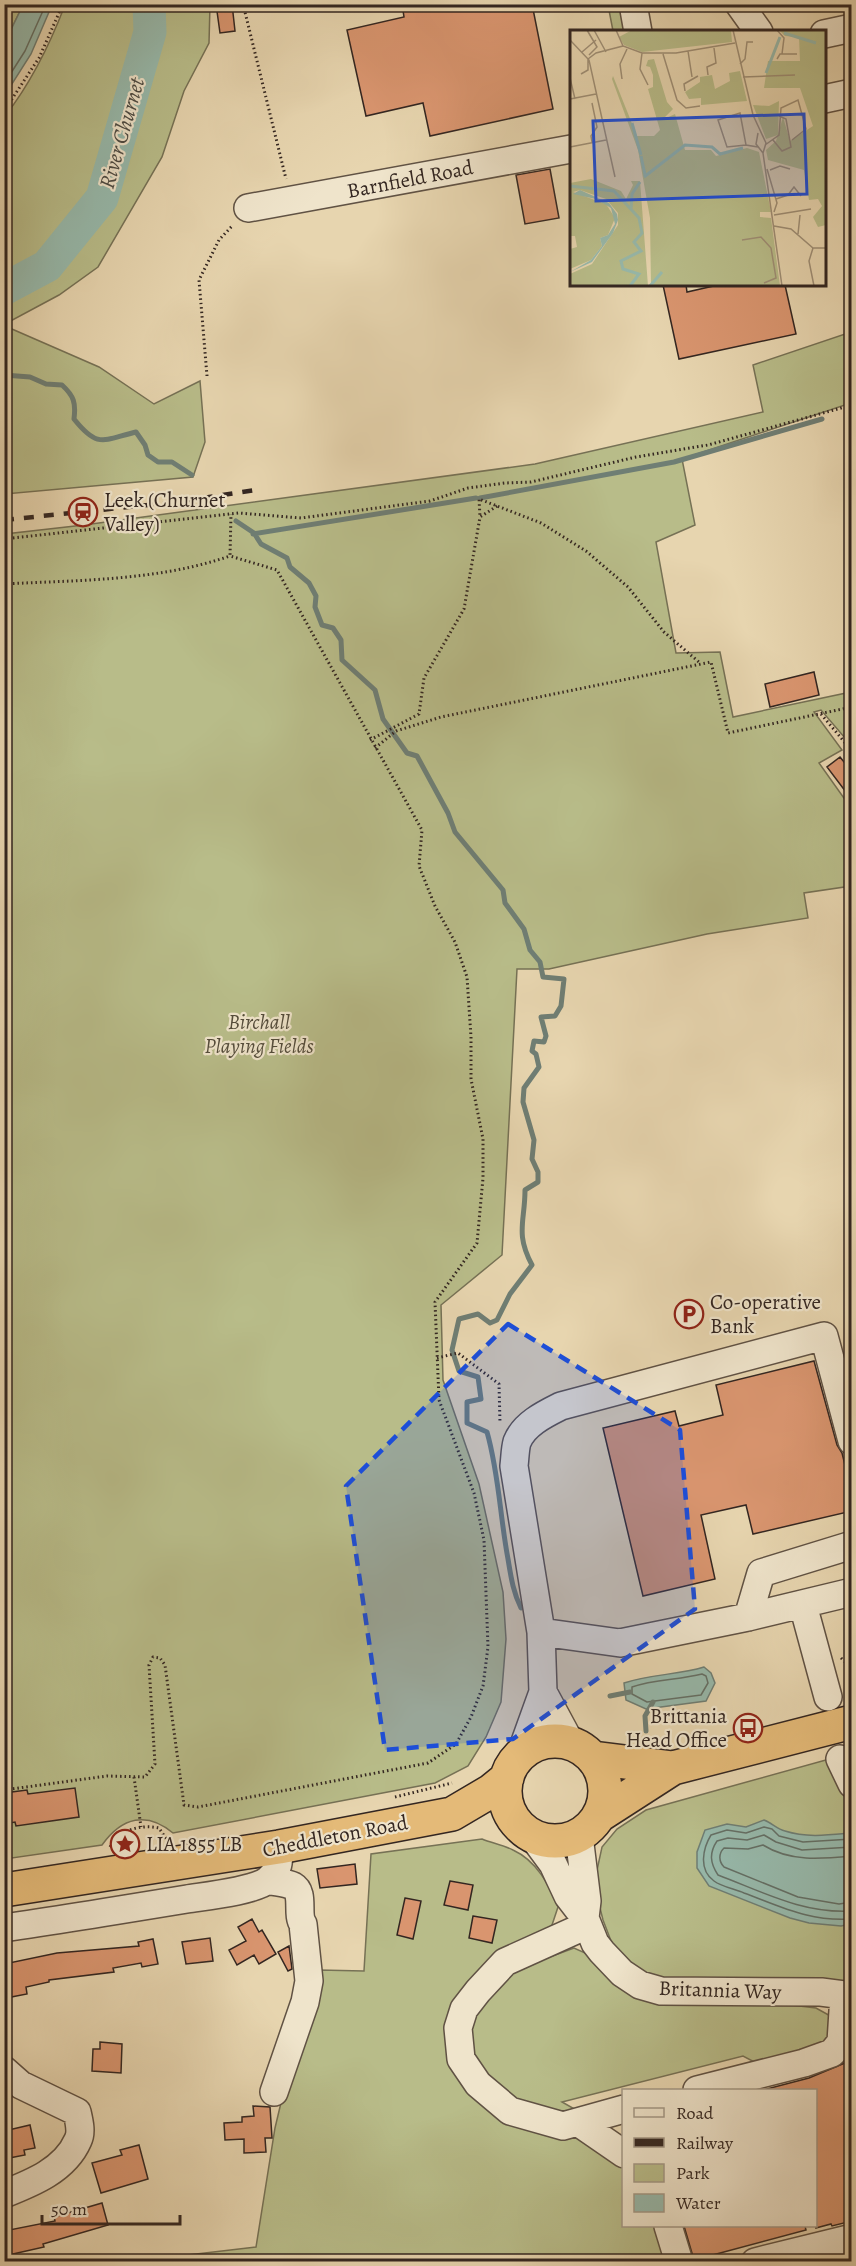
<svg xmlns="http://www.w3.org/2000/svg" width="856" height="2266" viewBox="0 0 856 2266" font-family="Alegreya,serif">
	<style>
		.green { fill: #b8bc89; stroke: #767155; stroke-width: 1.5 }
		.water { fill: #97b9ab; stroke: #6f7e74; stroke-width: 1.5 }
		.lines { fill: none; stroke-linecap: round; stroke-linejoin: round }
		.shore { stroke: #657066; stroke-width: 1.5 }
		.stream { stroke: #6f7e74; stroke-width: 5 }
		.river { stroke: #97b9ab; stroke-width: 33 }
		.building { fill: #d9956f; stroke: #332621; stroke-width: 1.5 }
		.minor-casing { stroke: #605244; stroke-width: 30 }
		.highway-casing { stroke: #332621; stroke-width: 36 }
		.path { stroke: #332621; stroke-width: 3; stroke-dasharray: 1.5 3; stroke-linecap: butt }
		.minor { stroke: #efe4cb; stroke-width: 27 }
		.highway { stroke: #e4ba78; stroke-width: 33 }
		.rail { stroke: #332621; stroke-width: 4.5; stroke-dasharray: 10 10; stroke-linecap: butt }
		.marked { fill: #1d4ed8; fill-opacity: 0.2; stroke: #1d4ed8; stroke-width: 4.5; stroke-dasharray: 12 8; stroke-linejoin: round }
		.labels { text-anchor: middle; stroke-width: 4.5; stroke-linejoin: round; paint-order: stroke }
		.street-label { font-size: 21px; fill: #332621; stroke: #efe4cb }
		.poi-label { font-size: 21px; fill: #332621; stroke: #efe4cb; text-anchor: start }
		.park-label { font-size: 21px; font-style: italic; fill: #544c3b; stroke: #efe4cb }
		.water-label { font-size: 22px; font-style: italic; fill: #4c4b44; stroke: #efe4cb }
		.inset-river { fill: none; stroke: #97b9ab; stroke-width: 3 }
		.inset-road { fill: none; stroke: #9f8f76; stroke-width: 1.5 }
		.view { fill: #1d4ed8; fill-opacity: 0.15; stroke: #1d4ed8; stroke-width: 3 }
		.inset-edge { fill: none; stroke: #332621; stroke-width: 3 }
	</style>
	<rect width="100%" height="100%" fill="#e7d5af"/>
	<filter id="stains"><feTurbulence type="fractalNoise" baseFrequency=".00333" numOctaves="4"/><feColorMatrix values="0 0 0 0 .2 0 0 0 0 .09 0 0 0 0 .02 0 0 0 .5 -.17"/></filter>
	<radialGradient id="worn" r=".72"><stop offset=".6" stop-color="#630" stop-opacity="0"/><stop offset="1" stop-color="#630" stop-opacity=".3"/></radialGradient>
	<path class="green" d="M5,5h18l-18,37z
		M65,5h145l-1,38 -25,48 -22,66 -64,110 -39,28 -54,29v-208c26,-33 45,-72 60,-111z
		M608,5h14l4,26h-13z
		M5,326l94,41 55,37 46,-23 5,61 -12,35 -188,17z
		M851,332v71l-169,56 13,66 -39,17 20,111 44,-1 13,65 118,-25v53l-30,-35 -7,2 28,38 -23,13 32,45v78l-47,7 4,25 -101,16 -158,35h-32l-15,286 -61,50 2,75 36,104 24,108 3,47 -5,63 -15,35 -18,29 -33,17 -262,50c-26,-22 -51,-16 -71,12l-97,14v-1325l79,-9 451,-61 228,-52 -10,-47z
		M851,1753v230l-179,1 -29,-10 -27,-20 -13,-34 -9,-36 8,-37 15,-18 29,-19z
		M482,1839c10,4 21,6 31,11 24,11 36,35 45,57l-6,18 -11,10 6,23 27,-10 18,8 23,28 201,24 18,10 -3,23 -71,24 -17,-9 -181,46 46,26 15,24 1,74h36l10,35 -542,1 128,-15 19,-119 14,-59 30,-99 45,1 7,-117z"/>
	<path class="water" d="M23,5h29l-21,49 -26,41v-53z
		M704,1667l7,6 4,10 -9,18 -60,8 -20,-9 -2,-17c27,-9 54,-8 80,-16z
		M764,1820c8,3 13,9 21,11 22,7 44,4 66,2v91l-10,2 -32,-3 -19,-5 -81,-32 -12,-18v-16l8,-22 22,-6 19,3z"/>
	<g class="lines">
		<path class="shore" d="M4,84l21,-33 21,-47
			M702,1674l4,2 2,7 -7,12 -54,7 -15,-8v-7c22,-8 47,-7 70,-13z
			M852,1839l-49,3 -24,-6 -7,-7 -8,-2 -18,6 -19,-3 -16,5c-8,13 -13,35 3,46 8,6 21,8 30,12 38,14 66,29 108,26
			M852,1847l-50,3 -26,-8 -12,-7 -17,5 -19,-2 -11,3c-8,12 -7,22 1,34 45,17 85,39 134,36
			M852,1856c-31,3 -62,6 -89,-11l-15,4 -24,-1c-6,6 -5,14 0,19l74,30 41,7 13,-2"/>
		<path class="stream" d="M4,375l26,2 16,7 16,1c12,11 14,18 12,34 24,30 29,21 62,13l9,13 3,10 10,7h14l20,13
			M480,498l194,-36 148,-43
			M236,521l18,12 7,11 26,14 3,9 19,16 7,13 -1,11 7,18 11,3 8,12 1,20 33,30 8,29 24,34 10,3 31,57 7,19 48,58 2,13 19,26 6,21 10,12 3,15 21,2 -3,27 -6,10 -14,1 5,19 -2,6 -10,-1 -2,10 4,3 3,13 -15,21 -1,14 11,38 -2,19 6,13v10l-13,8c0,32 -10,43 7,75l-22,29 -13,26 -7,3 -12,-9 -19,5 -7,31 7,21 19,6 3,22 -14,3v21l20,9c12,42 13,85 21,127 3,18 5,33 13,49
			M253,534l223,-36
			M610,1696l20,-4
			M646,1731l-1,-15 8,-14"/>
		<path class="river" d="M4,289l43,-23 55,-68 48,-166 -1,-28"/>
	</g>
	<path class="building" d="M216,4h16l3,27 -15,2z
		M402,4h130l21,105 -123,27 -7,-33 -57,13 -19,-86 57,-13z
		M550,169l9,49 -34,6 -9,-49z
		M663,285h23l1,7 31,-7h67l11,49 -117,25z
		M814,672l5,23 -49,12 -5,-23z
		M840,757l12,15v28l-25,-33z
		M814,1361l23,84 5,8 10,40v18l-99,23 -7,-29 -45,10 14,64 -72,17 -40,-168 72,-17 4,15 44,-11 -7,-30z
		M75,1788l4,29 -63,9 -1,-4 -11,2v-31l23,-3 1,4z
		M355,1864l2,20 -37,4 -3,-19z
		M450,1881l23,4 -5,25 -24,-5z
		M405,1898l16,3 -8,38 -16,-4z
		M473,1916l24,4 -5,23 -23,-5z
		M252,1919l7,13 3,-2 14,24 -17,10 -5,-9 -17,10 -8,-15 17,-9 -8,-14z
		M210,1938l3,23 -27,3 -4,-22z
		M153,1939l5,25 -16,3 -1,-4 -28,5 1,4 -65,8v2l-23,5 1,7 -21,4 -2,-34 53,-11 82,-7 -1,-4z
		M289,1946l3,23 -4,2 -10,-19z
		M100,2042l22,2 -1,29 -29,-2 1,-22h7z
		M852,2060v161l-20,5 -1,-2 -15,4v-137h-57l50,-13z
		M253,2106l17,1 2,31h-7l1,14 -22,1v-14l-19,1 -1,-17 18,-1v-5l12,-1z
		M30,2125l5,23 -11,2 1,5 -21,4v-28z
		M139,2145l9,34 -47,14 -9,-30 30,-8 -2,-5z
		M102,2203l6,22 -65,19 1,3 -40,9v-25l51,-10 -1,-4z
		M684,2226h121l1,4 -112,30z"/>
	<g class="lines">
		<g class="minor-casing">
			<path id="minor" d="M633,4l5,28
				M739,4l20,28
				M824,34l28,-6
				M824,99l28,-6
				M248,208l323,-59
				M803,1605l25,92
				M748,1617l13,-44 91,-28
				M541,1632l-27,-166c1,-8 1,-17 3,-24 7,-18 28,-28 44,-36l263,-70 28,105
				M543,1692l28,52
				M520,1756l23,-64 -2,-60 79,11 128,-26 104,-25
				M840,1759l12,25
				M579,1836l8,65 -2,17
				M533,1837l20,27 15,32 17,22 10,25 7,9 20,21 18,12 21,6 160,1 31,4
				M268,1880c7,2 19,3 25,6 12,7 3,28 10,38l6,57 -4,21 -31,90
				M587,1925l-82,37 -27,29 -14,18 -6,19 3,31 17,25 32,27 53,15 61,-17
				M4,1928c61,-9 122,-19 183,-29 19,-3 67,-8 81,-19 11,-8 11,-20 11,-33
				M4,2070l17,15 56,27c2,9 5,20 1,28 -13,30 -46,43 -74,54
				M697,2090l107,-27 28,-10 9,-11 3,-47
				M579,2123l45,31
				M668,2226l11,36
				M755,2262l97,-24"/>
		</g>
		<g class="highway-casing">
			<path id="highway" d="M505 1791a50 50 0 1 1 100 0a50 50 0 1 1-100 0Z
				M593,1758l80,10
				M600,1815l73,-47 179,-46
				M4,1890l275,-43 173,-33 39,-23 16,-13"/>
		</g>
		<path class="path" d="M243,4l43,175
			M4,111l35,-53 24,-54
			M207,376l-8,-96 20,-40 14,-15
			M497,506l-17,11 -1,-18 62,24 45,28 42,36 36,45 36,31
			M4,539l235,-26 62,5 129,-17 38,-13 37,-5 26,-1 105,-25 72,-12 144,-40
			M4,584c76,-4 153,-3 226,-28
			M821,714l31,37
			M370,740l49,-26 5,-36 40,-69 16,-92
			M375,748l21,-17 45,-14 270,-55 17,71 124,-26
			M437,1358l21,-5 41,31 1,39
			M841,1658l11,10
			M134,1777l7,50
			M4,1790l103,-14 38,1 10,-13 -6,-99 4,-8 7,1 5,7 19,140 14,2 230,-44 28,-19 15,-27 12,-31 5,-39 -4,-107 -10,-47 -35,-93 -4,-98 42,-59 6,-65v-39l-12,-60v-42l-4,-60 -12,-35 -20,-36 -16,-40 3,-36 -145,-260 -47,-14 1,-42
			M395,1797l57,-14
			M110,1847c9,-17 30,-23 49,-19l8,12"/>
		<use href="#minor" class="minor"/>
		<use href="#highway" class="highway"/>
		<path class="rail" d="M4,520l173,-18 85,-13"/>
	</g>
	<path class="marked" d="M508,1324l172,106 15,179 -182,130 -128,11 -39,-264z"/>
	<defs>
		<g id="station-ring" transform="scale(1.5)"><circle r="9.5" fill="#efe4cb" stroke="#8f2418" stroke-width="1.5"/><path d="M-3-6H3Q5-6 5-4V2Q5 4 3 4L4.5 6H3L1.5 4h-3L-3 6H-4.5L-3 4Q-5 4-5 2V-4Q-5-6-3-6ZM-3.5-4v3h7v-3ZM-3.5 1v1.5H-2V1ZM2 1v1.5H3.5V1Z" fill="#8f2418"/></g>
		<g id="parking-ring" transform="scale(1.5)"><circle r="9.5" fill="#efe4cb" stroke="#8f2418" stroke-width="1.5"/><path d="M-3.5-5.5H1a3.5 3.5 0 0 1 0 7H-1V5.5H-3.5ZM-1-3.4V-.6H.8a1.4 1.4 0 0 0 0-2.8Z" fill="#8f2418"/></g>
		<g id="bus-ring" transform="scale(1.5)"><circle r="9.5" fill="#efe4cb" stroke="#8f2418" stroke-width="1.5"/><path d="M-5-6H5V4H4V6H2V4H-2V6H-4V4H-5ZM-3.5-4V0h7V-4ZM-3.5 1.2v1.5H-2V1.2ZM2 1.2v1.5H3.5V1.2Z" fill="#8f2418"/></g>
		<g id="sight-ring" transform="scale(1.5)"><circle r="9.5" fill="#efe4cb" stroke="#8f2418" stroke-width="1.5"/><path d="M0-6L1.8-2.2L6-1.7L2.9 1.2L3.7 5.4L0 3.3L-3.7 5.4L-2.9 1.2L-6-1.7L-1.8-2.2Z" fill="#8f2418"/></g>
	</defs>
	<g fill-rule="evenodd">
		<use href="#station-ring" x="83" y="512"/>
		<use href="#parking-ring" x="689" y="1314"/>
		<use href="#bus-ring" x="748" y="1728"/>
		<use href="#sight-ring" x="125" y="1844"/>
	</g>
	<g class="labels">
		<g class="street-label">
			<text transform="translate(410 179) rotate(-11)" y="7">Barnfield Road</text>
			<text transform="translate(335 1836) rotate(-11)" y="7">Cheddleton Road</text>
			<text transform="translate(720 1990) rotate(2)" y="7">Britannia Way</text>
		</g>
		<g class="poi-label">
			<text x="104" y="507">Leek (Churnet<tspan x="104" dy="24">Valley)</tspan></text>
			<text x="710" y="1309">Co-operative<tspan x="710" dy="24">Bank</tspan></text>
			<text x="727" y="1723" text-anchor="end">Brittania<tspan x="727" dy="24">Head Office</tspan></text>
			<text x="146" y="1851">LIA 1855 LB</text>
		</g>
		<g class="park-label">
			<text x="259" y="1029">Birchall<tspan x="259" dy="24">Playing Fields</tspan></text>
		</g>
		<g class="water-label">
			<text transform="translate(121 133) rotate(-74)" y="8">River Churnet</text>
		</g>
	</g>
	<g transform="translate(570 30)">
		<rect width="256" height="256" fill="#e7d5af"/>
		<path d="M62,0h99l1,12 -90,10 -18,-7 -5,-8zM209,0h47v195l-8,2 -5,-10 9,-11 -4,-7 -9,1 -5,-30 -36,-10 -2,-10 10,-9 7,-24 7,24 23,-15 -13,-38h-36l4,-27h32l-1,-24 -14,-1zM84,29l13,43 6,7 -11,11 13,-6 10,36h26l5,6 31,-8 12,4 12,60h-11v5l11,1 9,68h-129l-1,-68 -12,-68 -26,-71 1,-3 24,60h17l6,-6 -12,-41 5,-2v-12l-3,-8 -4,-1 2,-6zM170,41l7,30 -46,4v-7l-12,1 -4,-7 15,-10v-5l12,-2 3,14 15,-8 -1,-8zM209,71l-1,34 -12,4 -13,-34 16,1zM21,149l30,12 5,8 7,-14 -2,-4h9l8,105h-78v-12l22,-10 26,-39v-12l-12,-14 -26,-9 -7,2 33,12 9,14 -7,17 -8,3 2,8 -11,14 -21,9v-20l7,-2 -2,-11h-5v-53z" fill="#b8bc89"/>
		<path d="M10,160l29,13 8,11 1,6 -5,13 -21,29 -22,10 21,-12 11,-14 -2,-8 8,-3 7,-11 -4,-16 -15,-9 -23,-5z" fill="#97b9ab"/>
		<path class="inset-river" d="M214,3l32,10M196,43l14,-36M62,93l9,32M71,126l4,19M74,147l41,-32 27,2 8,7 23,-6M0,156l44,5 25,27 3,15 -8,9 7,9 -20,10 2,8 16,5 -9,12M61,180l1,-16 8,-12M80,256l12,-14"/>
		<path class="inset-road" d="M17,0l10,17 -8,8M24,0l12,22M46,0l7,16 19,7h34l59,-10M163,0l20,85 13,28 -3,10 19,133M207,0l7,8 -2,16M0,10l19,20 26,117M118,21l4,26M12,22l14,-12M72,23l-2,16 8,16M93,24l14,46 9,8 14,-2M207,29l3,-5h17M170,34l5,-5 2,-17h6M11,44l7,-4v-11l8,-6 27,-7M138,45l-1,-8 9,-4 -2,-15M173,47l52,-2M0,48l5,21M52,49l-2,-15 7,-15M115,61l-1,-7 14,-8M0,69l26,-5M22,73l5,24 -6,9 1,6M188,103l-2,11 7,9M203,110l9,11 9,-4 -5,-28 -7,-3M176,115l-19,2 -9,-27 22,-7 6,32 12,2M195,115l14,-10 2,-27 17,-8 8,29 -14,11M0,117l36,-7M197,139l10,34 -3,9M200,140l10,-4 10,3M206,169l12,-4 6,-8 7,9M204,185l37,-6M204,196l17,3 22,19h14M228,204l2,-19M172,210l19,-3 10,11 5,30 -12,5M243,218l-4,13 5,25"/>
		<path class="view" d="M234,84l3,80 -211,7 -3,-80z"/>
		<rect width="256" height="256" class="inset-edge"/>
	</g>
	<rect width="856" height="2266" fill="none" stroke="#e7d5af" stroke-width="24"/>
	<rect x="6" y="6" width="844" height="2254" fill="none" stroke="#332621" stroke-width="3"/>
	<rect x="12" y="12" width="832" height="2242" fill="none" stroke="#332621" stroke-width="1.5"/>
	<rect x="622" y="2089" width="195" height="138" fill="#efe4cb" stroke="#a49887" stroke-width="1.5"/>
	<rect x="634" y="2108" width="30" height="9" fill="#efe4cb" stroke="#a49887" stroke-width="1.5"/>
	<text x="676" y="2119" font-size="18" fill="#332621">Road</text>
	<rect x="634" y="2138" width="30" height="9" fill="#332621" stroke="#a49887" stroke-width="1.5"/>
	<text x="676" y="2149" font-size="18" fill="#332621">Railway</text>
	<rect x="634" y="2164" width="30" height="18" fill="#b8bc89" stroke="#a49887" stroke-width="1.5"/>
	<text x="676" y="2179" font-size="18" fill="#332621">Park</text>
	<rect x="634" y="2194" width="30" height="18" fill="#97b9ab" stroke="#a49887" stroke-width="1.5"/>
	<text x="676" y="2209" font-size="18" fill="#332621">Water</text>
	<path d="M42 2215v9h138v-9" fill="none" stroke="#332621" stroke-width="3"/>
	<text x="51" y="2215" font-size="18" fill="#332621" stroke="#efe4cb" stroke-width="4.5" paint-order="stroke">50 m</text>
	<rect width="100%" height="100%" filter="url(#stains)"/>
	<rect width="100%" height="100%" fill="url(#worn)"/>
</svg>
